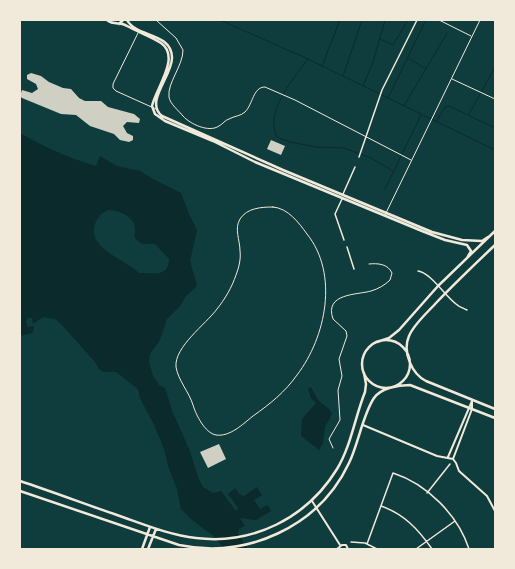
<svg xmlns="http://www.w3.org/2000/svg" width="515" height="569" viewBox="0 0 515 569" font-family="Figtree,sans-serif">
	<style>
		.water { fill: #0a2a2b; fill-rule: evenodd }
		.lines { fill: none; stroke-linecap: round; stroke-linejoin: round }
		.stream { stroke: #0a2a2b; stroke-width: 1 }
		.building { fill: #cfcfc3 }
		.service { stroke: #f1e9da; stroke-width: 1 }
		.pedestrian { stroke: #f1e9da; stroke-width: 1.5 }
		.minor { stroke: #f1e9da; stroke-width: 2 }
		.tertiary { stroke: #f1e9da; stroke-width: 2.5 }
	</style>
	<rect width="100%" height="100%" fill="#0f3d3e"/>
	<path class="water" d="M20,133c24,14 49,25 76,33l4,-10 17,10 23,5 13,8 28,14 8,21 8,16 -7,31 7,24 -3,4 -8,7 -6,10 -13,13 -7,21 -10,14 -1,8 4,14 6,9 6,3 8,25 17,38 8,26 5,10 10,6 8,-2 15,20 2,-3 -10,-14 7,-6 5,7 4,1 13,-9 5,8 -8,5 6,9 8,-4 3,6 -15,9 -16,-2 5,8 -6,3 -1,4 10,16h-24l-9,-12 -23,-17 -11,-11 -4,-20 -8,-20 -5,-20 -10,-24 -14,-27 -2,-9 -22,-17h-13l-4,-3 -4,-7 -34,-38 -6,-5 -12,-2 -10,7 -1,-6h-4l-2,3 1,6 7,-1 -1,7 -13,3zM108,210c10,0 26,6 27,18 0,6 -2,10 4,14 5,4 10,1 16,2l14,15c-1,20 -17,13 -30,14 -13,-13 -53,-25 -44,-49 3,-7 6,-11 13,-14z
		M311,387l7,13 11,9 3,5 -7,13 -2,16 -4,7 -18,-14 1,-17 14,-16 -5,-5 -3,-9z"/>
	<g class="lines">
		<path class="stream" d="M220,20l88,39 187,91
			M380,39l13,6 15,-25
			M408,58l18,11
			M308,59c-14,19 -44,53 -31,78l13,5 26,5 28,1 27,10 22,13
			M322,66l18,-46
			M343,76l19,-56
			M363,86l10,-24 12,-42
			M388,98l38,-78
			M404,106l43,-73
			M469,114l26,-47
			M436,122l9,-15 4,-1 46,22
			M385,189l36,-74"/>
	</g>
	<path class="building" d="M31,73l10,3 8,6 14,6 8,1 8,9 6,3h16l7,6 26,7 6,5 -1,4 -12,-1 -4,4 4,7 6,3v4l-4,2 -9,-2 -6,-6 -24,-8 -14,-11 -15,-1 -39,-16 -2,-2 2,-6 10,3 6,-4 -2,-5 -9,-5v-4z
		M271,140l14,6 -4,9 -14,-6z
		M219,444l7,15 -18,9 -8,-16z"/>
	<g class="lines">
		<path class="service" d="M156,20l20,18 7,12c0,16 -16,33 -14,47 1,7 10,14 14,19 7,8 26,17 36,10 4,-2 6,-6 10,-7 5,-3 12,-3 16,-7 8,-8 8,-25 20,-25l30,13 116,60
			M439,20l32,16
			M138,33l-25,51v4l3,3 40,18
			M452,79l43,20
			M273,207c15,1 26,16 34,27 32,40 19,103 -10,141 -12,17 -27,29 -44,41 -10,8 -23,21 -37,19 -11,-2 -20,-20 -23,-30 -4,-13 -15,-25 -17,-38 -2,-20 30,-43 41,-58 8,-10 15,-22 19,-34 3,-8 5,-16 4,-24 0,-11 -6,-22 0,-32 7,-11 21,-12 33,-12z
			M385,215l95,-195
			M333,448l-4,-9 11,-19 -2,-30 4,-14 -3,-17 8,-23 -1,-5 -13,-12c-9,-26 24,-24 38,-28 7,-2 14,-6 19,-11l2,-7c-4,-9 -14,-10 -23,-9"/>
		<path class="pedestrian" d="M359,157l23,-67 35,-70
			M343,194l12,-27
			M342,199l-7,15 9,26
			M347,247l7,22
			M418,271c13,2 27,25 38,33 3,3 7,4 11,6
			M427,493l23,-29
			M381,506c23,8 37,23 51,43
			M351,542l14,1 12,6
			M367,544l26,-71c34,11 65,42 76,76
			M416,549l39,-28"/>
		<path class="minor" d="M363,425l74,31 16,3 3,4 3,8 28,25 8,15
			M448,457l24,-56
			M453,459l19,-50v-9
			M312,501l28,44
			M337,549l5,-4h4l2,4"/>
		<path class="tertiary" d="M107,20c7,6 14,1 20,6 11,6 23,10 34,17 20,14 -5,45 -9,63l3,8 10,7 48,20 42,21 167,69 23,9 22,5 4,6 -4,7
			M127,20c10,18 44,12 45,37 1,18 -28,45 -10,59l121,54 149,62 30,8 20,1 6,-4
			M119,24l4,-4
			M495,245c-20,19 -40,38 -59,58 -9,10 -22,21 -27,33 -7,16 3,38 17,45l69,28
			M362 364a24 24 0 1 1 48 0a24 24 0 1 1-48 0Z
			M377,342l12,-4 10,-8 39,-44 57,-55
			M20,481c33,11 65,23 97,34 26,9 52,20 79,23 57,7 111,-20 141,-69 14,-23 18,-52 28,-77l1,-8 -2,-11
			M20,491l159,54c68,14 140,-18 170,-82 9,-18 14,-49 25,-65 7,-10 24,-13 36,-13l85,33
			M142,549l8,-22
			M148,549l8,-20"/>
	</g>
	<rect width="515" height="569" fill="none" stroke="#f1e9da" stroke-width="42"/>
</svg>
